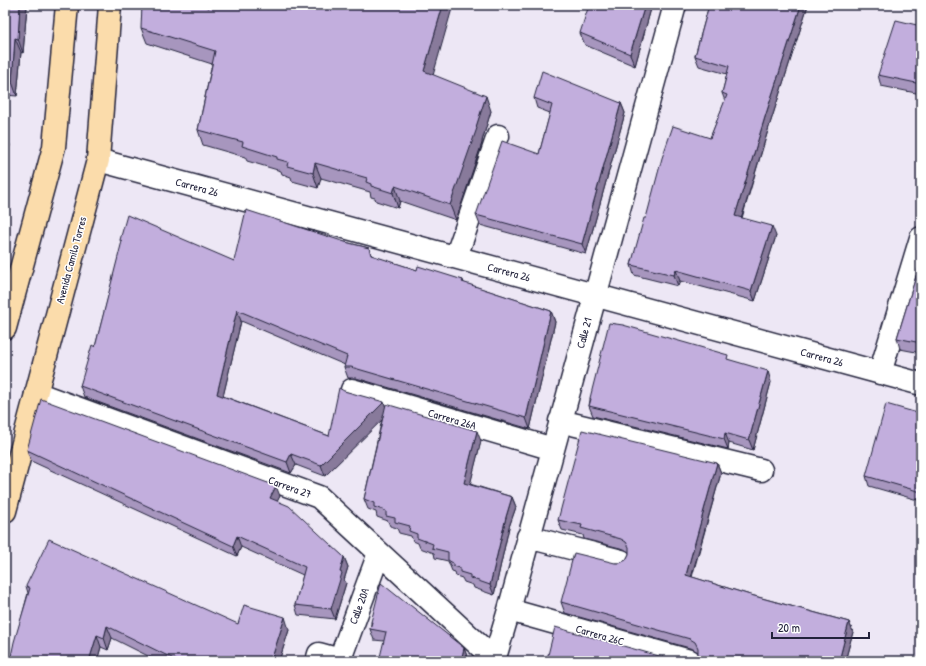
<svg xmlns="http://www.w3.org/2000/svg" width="926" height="666" viewBox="0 0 926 666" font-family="'Patrick Hand',sans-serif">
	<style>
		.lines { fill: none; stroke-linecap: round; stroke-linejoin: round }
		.minor-casing { stroke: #22223b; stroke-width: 25 }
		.major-casing { stroke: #22223b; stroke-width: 25 }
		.minor { stroke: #fff; stroke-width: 22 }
		.major { stroke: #fbdcab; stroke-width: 22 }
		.wall { fill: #a796be; stroke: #22223b }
		.shaded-wall { fill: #887a9b; stroke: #22223b }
		.building { fill: #c2aedd; stroke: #22223b }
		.labels { text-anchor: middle; stroke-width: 3; stroke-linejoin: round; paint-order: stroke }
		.street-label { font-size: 11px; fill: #22223b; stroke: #fff }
	</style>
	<rect width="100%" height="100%" fill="#ede7f5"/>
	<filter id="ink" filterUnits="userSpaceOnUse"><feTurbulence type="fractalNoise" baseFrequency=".025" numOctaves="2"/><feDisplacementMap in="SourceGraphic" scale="8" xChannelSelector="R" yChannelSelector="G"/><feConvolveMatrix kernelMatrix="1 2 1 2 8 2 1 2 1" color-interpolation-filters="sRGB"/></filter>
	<g filter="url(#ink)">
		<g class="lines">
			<g class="minor-casing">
				<path id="minor" d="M98,160l823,224
					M456,257l42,-121
					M880,373l41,-135
					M352,390l201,59
					M36,393l283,104 177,164
					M560,421l201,49
					M528,537l93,24
					M509,610l181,51
					M340,659l39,-106
					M317,661l2,-7 25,7
					M494,661l15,-51 166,-605"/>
			</g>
			<g class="major-casing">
				<path id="major" d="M5,328l49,-181 13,-142
					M5,511l93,-351 12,-155"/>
			</g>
			<use href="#minor" class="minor"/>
			<use href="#major" class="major"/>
		</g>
		<path class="wall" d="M5,5h21l1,1 -4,47 -2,-1 -4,44 -12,-1z
			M652,5l-17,61 -50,-21 -5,-12z
			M709,5h99l-39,122 -27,91 34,18 -21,65 -75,-20 -2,5 -44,-11 -3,-10 15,-47 64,-80 15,-37 -3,-8 5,-19 -28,-8 -4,-10z
			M209,8l224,67 58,36 -9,30v2l-26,77 -56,-19 -2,7 -22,-7 -1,-3 -4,-1 -1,-5 -49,-14 -3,10 -26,-7 -1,-4 -9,-3 -1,-3 -34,-10 -2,-4 -42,-12 -5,-15 14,-66 -65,-21 -6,-15z
			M921,26v68l-40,-8 -3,-11z
			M534,98l87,5 4,10 -39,141 -106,-29 -4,-10 63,-61 11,-41 -13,-5z
			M120,240l114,21 111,-19 24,6 3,8 45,14 46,10 1,3 87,28 4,11 -25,107 -174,-51h-8l-4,-11 1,-2 -104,-44 -18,75 106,40 15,-45 137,50 -11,43 42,13 4,10 -7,20 -15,68 -20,-7 -1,-3 -9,-3 -2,-4 -6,-2 -1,-4 -3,-1 -4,-10 -13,-3 -1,-5 -14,-5 -2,-5 -5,-2 -2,-5 -12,-3 -2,-5 -7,-2 -2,-5 -11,-4 -1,-5 -8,-3 -4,-10 18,-80 -57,57 -29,-11 -5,8 -207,-76 -4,-11 15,-39 27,-103z
			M921,260v93l-21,-4 -3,-11z
			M729,360l42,22 -18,68 -24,-7 -1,6 -135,-33 -4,-10 1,-6v-2z
			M921,414v87l-52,-15 -3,-10z
			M27,450l253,46 -3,5 67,56 4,10 -4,13 2,3 -11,36 -37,-4 -3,-10 8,-30 -62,-28 -4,9 -206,-95z
			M717,463l4,10 -29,104 55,17 102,28 4,10 -8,29h-152l2,-1 3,-5v-3l-5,-3 -128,-36 -4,-11 54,-39h5l6,-3 3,-6v-2l-5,-3 -40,-10 -1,-4 -21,-5 -4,-10z
			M26,586l212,38 51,6 -10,31h-121l-46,-23 -4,12 -7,-3 -4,14h-87l18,-68z
			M406,603l58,45 4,11 -84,-18 -10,-1 -4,-11 1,-5v-2z"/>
		<path class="shaded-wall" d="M20,5h6l1,1 -4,47 -5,-14z
			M443,5h10l-23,81 -6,-15z
			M645,5h7l-17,61 -5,-12z
			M801,5h7l-39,122 -30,99 -4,-10 30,-99z
			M15,38l6,14 -4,44 -5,-14z
			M486,96l5,15 -9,30v2l-26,77 -6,-15z
			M621,103l4,10 -39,141 -4,-10z
			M5,131l5,14 -5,26z
			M315,163l6,15 -3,10 -5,-15z
			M395,186l5,15 -2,7 -5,-15z
			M772,226l4,10 -21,65 -4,-10z
			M676,270l4,11 -2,5 -4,-11z
			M237,310l4,11 -20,84 -4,-11z
			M551,311l4,11 -25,107 -4,-11z
			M768,371l3,11 -18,68 -4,-10z
			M384,402l4,12 -63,62 -4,-11z
			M477,431l4,10 -13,52 -4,-10z
			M725,433l4,10 -1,6 -4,-10z
			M291,454l5,11 -5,8 -4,-11z
			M717,463l4,10 -32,112 -3,-10z
			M276,486l4,10 -6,12 -4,-10z
			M512,497l4,10 -7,20 -15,68 -4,-10 16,-68z
			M237,536l4,11 -4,9 -4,-10z
			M344,557l4,10 -4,13 2,3 -11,36 -4,-10 9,-37z
			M285,617l4,13 -10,31h-8z
			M849,622l4,10 -8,29h-6z
			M107,626l5,12 -4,12 -4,-12z
			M97,635l4,12 -4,14h-8z
			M464,648l4,11 -1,2h-6z"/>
		<path class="building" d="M5,5h15l-2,34 -3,-1 -3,44 -7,-1z
			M142,5h59l8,3 1,-3h233l-19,66 62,25 -10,31 1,1 -27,77 -55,-19 -2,7 -22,-7v-2l-5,-2 1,-4 -52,-15 -2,10 -26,-7 1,-4 -11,-3v-2l-35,-11 1,-4 -45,-12 17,-79 -74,-23z
			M589,5h56l-15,49 -50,-21z
			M709,5h92l-36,112 -30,99 37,10 -21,65 -75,-21 -2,5 -43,-10 13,-47h2l16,-60 11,-32 37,12 17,-43 -5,-2 7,-27 -34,-10z
			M896,20l25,6v58l-43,-9z
			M542,71l79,32 -39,141 -106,-29 26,-74 37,13 13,-49 -18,-7z
			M246,210l99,32 24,6 2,7 46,15 1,-4 45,14 -1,2 89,29 -25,107 -175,-51h-7l3,-11 -110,-46 -20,84 112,42 10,-48 5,3 40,11 -63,63 -30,-11 -4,8 -207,-76 12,-41 3,2 27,-106 -2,-1 7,-25 107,46z
			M921,260v83l-24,-5z
			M609,323l14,2 105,30 -1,4 41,12 -19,69 -24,-7 -1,6 -135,-33 2,-7 -1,-1z
			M41,399l235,87 -6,12 19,8 55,51 -4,15 2,1 -11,36 -36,-4 10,-38 -68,-31 -4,10 -206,-96z
			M386,404l91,27 -13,52 48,14 -6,20 -16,68 -20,-7v-3l-10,-3v-4l-7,-2v-3l-5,-3v-8l-16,-4 1,-4 -16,-6v-4l-8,-3 1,-5 -15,-4v-4l-9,-2v-5l-12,-4v-4l-10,-4z
			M886,404l35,10v78l-55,-16z
			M582,430l135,33 -31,112 61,19 102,28 -10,39h-146l2,-1 3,-5v-7l-3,-6 -5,-3 -129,-37 13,-49 41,10h5l6,-3 3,-6v-7l-3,-5 -5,-3 -40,-11 1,-3 -24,-5z
			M49,539l189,85 6,-19 41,12 -14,44h-93l-71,-35 -3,12 -7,-3 -8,26h-79l4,-19 16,-54 -4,-2z
			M381,583l25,20 4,2 54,43 -3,13h-82l7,-29 -16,-3 2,-7h-1z
			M555,627l122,34h-128l-2,-2z"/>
	</g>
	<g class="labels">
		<g class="street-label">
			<text transform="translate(197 187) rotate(15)" y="4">Carrera 26</text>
			<text transform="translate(71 260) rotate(-75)" y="4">Avenida Camilo Torres</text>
			<text transform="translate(509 272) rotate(15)" y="4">Carrera 26</text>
			<text transform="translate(584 333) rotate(-75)" y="4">Calle 21</text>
			<text transform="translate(822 357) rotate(15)" y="4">Carrera 26</text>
			<text transform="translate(452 419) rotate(16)" y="4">Carrera 26A</text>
			<text transform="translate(290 487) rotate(20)" y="4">Carrera 27</text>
			<text transform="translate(359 606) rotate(-70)" y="4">Calle 20A</text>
			<text transform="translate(600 635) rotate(16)" y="4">Carrera 26C</text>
		</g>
	</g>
	<rect width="926" height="666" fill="none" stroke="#fff" stroke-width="20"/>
	<rect x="10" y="10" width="906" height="646" fill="none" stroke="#22223b" stroke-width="1.5" filter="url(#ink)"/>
	<path d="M772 632v6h97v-6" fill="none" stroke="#22223b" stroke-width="2"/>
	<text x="778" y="632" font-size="12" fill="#22223b" stroke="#ffffff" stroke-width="3" paint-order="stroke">20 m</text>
</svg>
